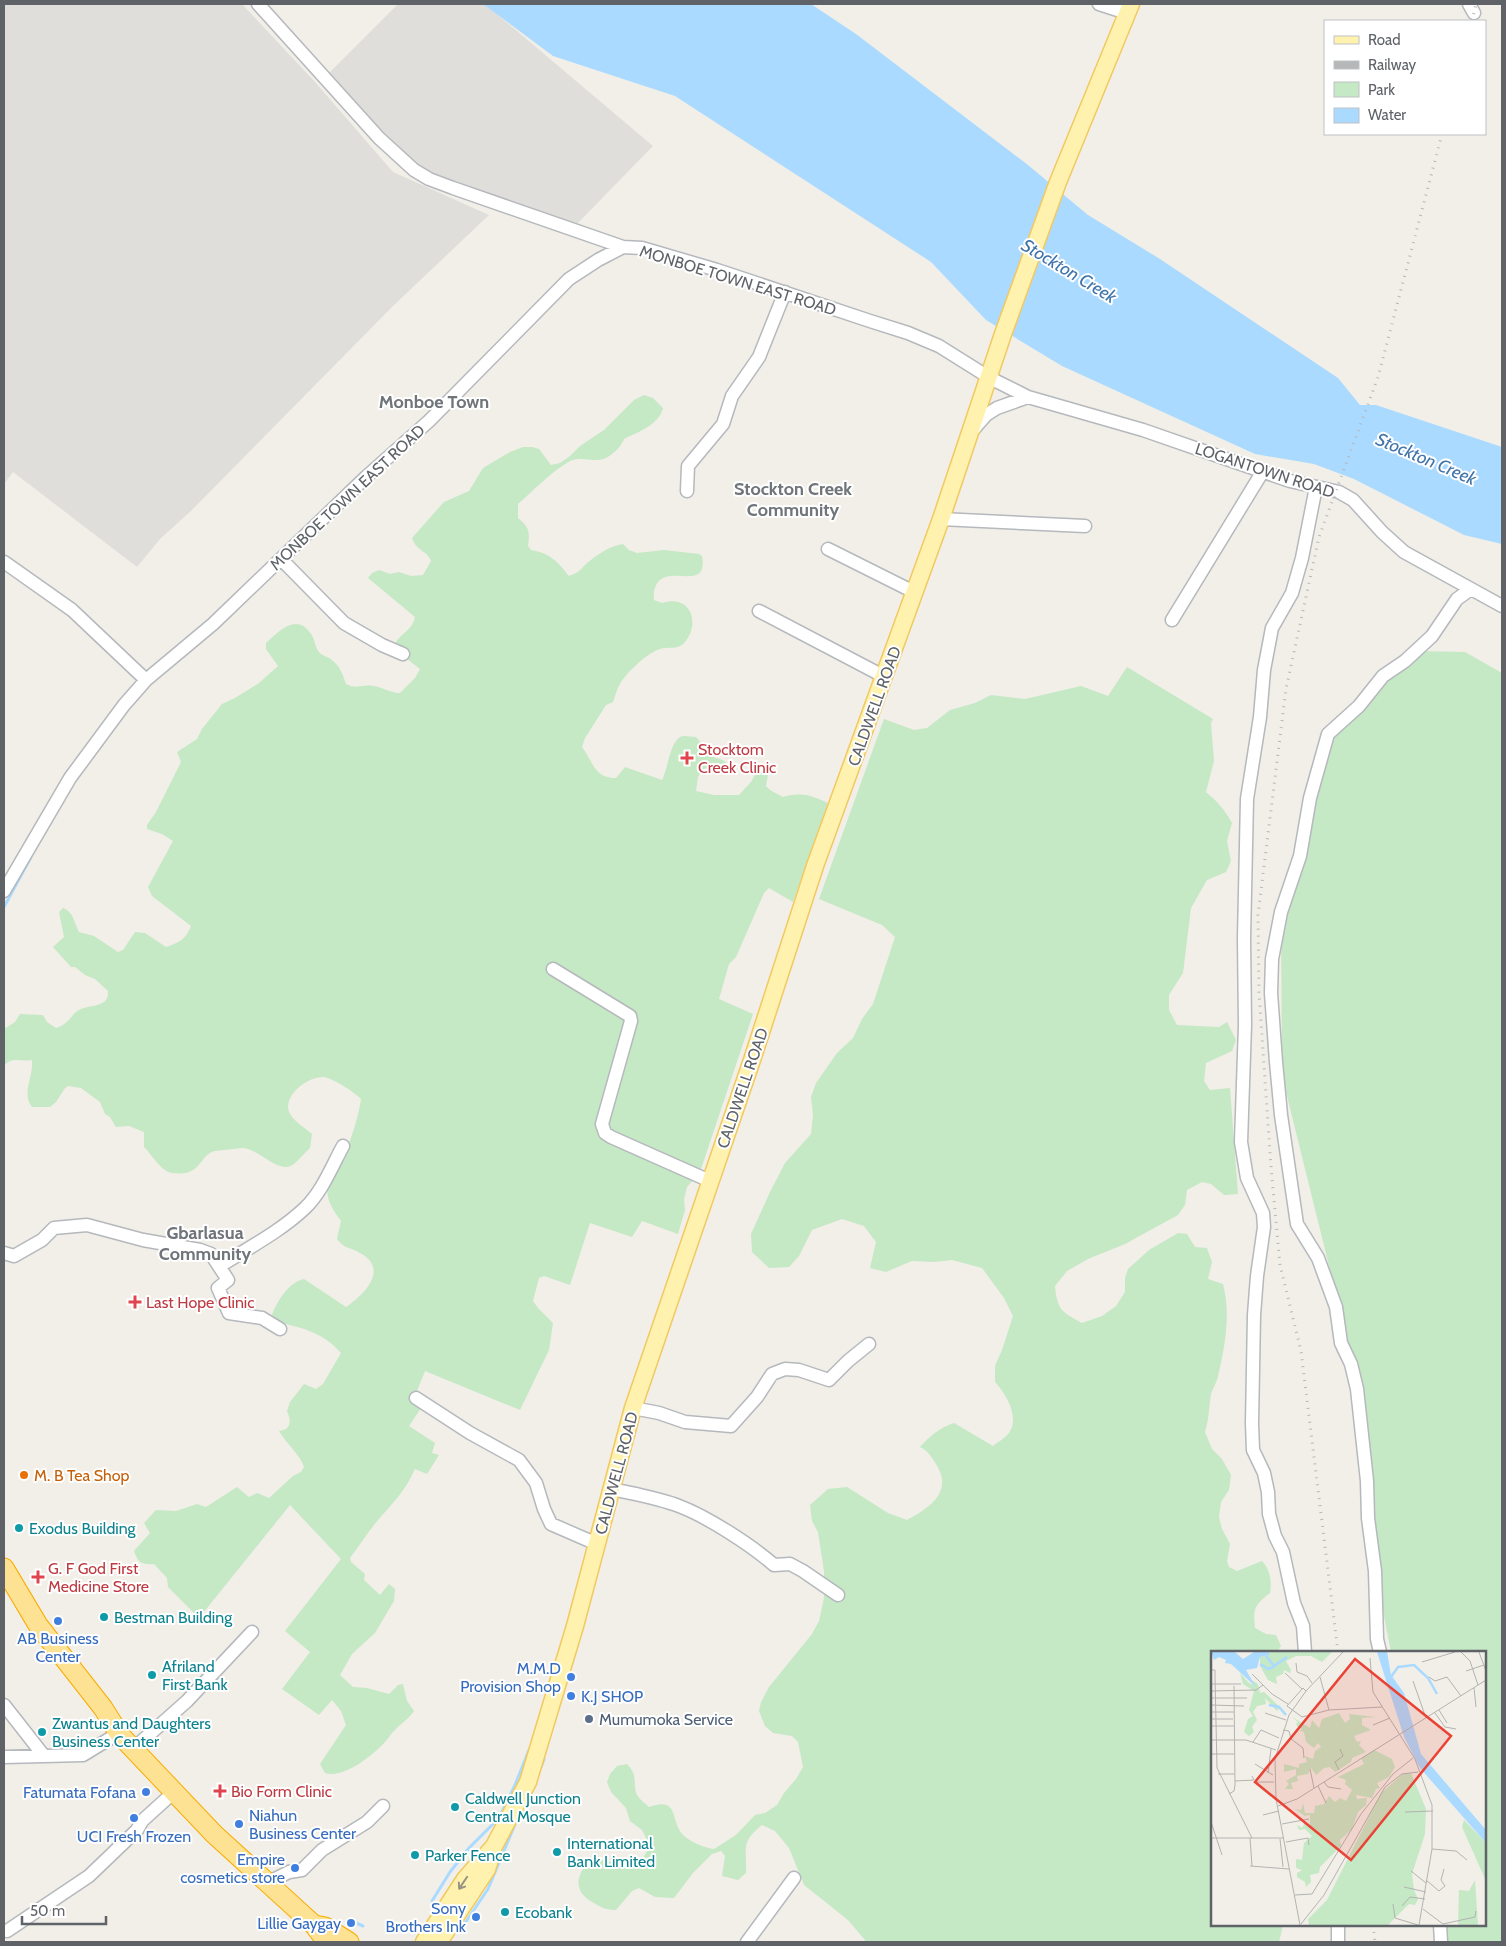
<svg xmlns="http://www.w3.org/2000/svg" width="1506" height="1946" viewBox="0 0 1506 1946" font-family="Cabin,sans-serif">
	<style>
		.industrial { fill: #e0deda }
		.green { fill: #c5e8c5 }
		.water { fill: #aadaff }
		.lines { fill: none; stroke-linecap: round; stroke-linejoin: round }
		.stream { stroke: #aadaff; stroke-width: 3 }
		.minor-casing { stroke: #b5b8bc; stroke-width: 15 }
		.major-casing { stroke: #f2c960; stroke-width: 19 }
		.highway-casing { stroke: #f9ab00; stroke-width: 21 }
		.minor { stroke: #fff; stroke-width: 12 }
		.major { stroke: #fff2af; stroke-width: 16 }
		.highway { stroke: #fde293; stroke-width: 19 }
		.rail { stroke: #b6b7b8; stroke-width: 3; stroke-dasharray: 1 6; stroke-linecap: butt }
		.oneway { stroke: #979581 }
		.health-dot { fill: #e0444e; stroke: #fff; stroke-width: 2 }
		.food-dot { fill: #e8710a; stroke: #fff; stroke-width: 2 }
		.culture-dot { fill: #0f9aa8; stroke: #fff; stroke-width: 2 }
		.shop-dot { fill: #3f7fe0; stroke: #fff; stroke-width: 2 }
		.service-dot { fill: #5c6f8a; stroke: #fff; stroke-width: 2 }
		.labels { text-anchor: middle; stroke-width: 4; stroke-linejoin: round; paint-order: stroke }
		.street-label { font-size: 16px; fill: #5f6368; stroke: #fff }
		.health-label { font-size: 16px; fill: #be3a42; stroke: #fff; text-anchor: start }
		.food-label { font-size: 16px; fill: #c56008; stroke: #fff; text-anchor: start }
		.culture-label { font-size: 16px; fill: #0d838f; stroke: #fff; text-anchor: start }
		.shop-label { font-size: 16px; fill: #366cbe; stroke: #fff; text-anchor: end }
		.service-label { font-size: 16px; fill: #4e5e75; stroke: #fff; text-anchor: start }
		.water-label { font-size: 18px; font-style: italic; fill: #4174aa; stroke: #fff }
		.neighbourhood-label { font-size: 18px; font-weight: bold; fill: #70757a; stroke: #fff }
		.inset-river { fill: none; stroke: #aadaff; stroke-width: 2.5 }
		.inset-road { fill: none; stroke: #b3b3b1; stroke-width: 1 }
		.view { fill: #ea4335; fill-opacity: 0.15; stroke: #ea4335; stroke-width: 2.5 }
		.inset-edge { fill: none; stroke: #5f6368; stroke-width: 2.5 }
	</style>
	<rect width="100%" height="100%" fill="#f1efe8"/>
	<path class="industrial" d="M4,4h238l73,78 78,90 96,43 -96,91 -202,205 -31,28 -23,28 -124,-95 -9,12z
		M398,4h87l168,142 -77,79 -166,-53 -83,-97z"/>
	<path class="green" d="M644,395l9,3 10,10c-4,17 -25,24 -39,31 -4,10 -16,21 -27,21 -9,0 -19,-3 -27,1 -18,10 -37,30 -52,43v14c11,9 12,14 10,28l3,4c19,3 27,12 38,26 14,-5 12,-9 22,-16 10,-8 20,-14 32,-16l6,6 8,3 27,-3 35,4 3,2c7,39 -38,4 -47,32 -2,3 -1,8 -1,12l8,3c28,-9 39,19 23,39 -8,9 -16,4 -25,7 -12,3 -34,24 -40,35 -3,5 -5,12 -7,18l-7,3 -21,33 -3,9c12,16 12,31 34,31l9,-11 37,13c6,-10 8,-43 22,-44 4,0 8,1 12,1 5,5 8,12 13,17 5,5 13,4 18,9l-24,6 -5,8 -2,14 18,4h25l12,-13 6,-11 11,3 -2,12 4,4 13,7c19,-5 27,-2 45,6l-35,99 -24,-14 -5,5 -28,64 -7,7 -10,35 34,15 -53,158 -13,15 -3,12 1,11 -7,24 -36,-13 -10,16 -42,-14 -20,62 -26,-9 -5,2 -6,23 5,7 15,15 -4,27 -29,60 -95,-39 -12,30 8,7 -12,18 26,17 -3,10 7,2 -12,19 -12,-5c-9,21 -23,35 -37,51 -10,12 -19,26 -28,38l1,4 14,12 -1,6 16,15 9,-11 6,5 -1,12 -19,32 -23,21 -12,21 13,12 14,1 22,6 9,-9 5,-1 4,17 7,10c-5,8 -13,12 -19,19 -4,3 -6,8 -10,12 -12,13 -41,37 -60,31l-5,-9 26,-39 -5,-14 -9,-11 -13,15 -37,-26 28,-37 -25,-21 56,-72 -51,-54 -91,113 -31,-31 -1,-9 -13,-14c-12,1 -16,-1 -20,-13l16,-18 -6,-10 12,-13 20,1 21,-7 9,3 31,-20 12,10 8,-4 12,5 24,-22 8,-4 3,-5c-3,-11 -18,-24 -25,-36 13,-1 12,-11 8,-20l3,-9 14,-18 12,5 7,-5 18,-31c-11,-13 -24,-20 -40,-25 -14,-4 -17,-3 -29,-13 5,-14 17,-33 32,-36l42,28c18,-12 44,-38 14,-54 -10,-6 -16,-4 -23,-14l4,-18c-26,-34 -9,-38 5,-70 6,-14 13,-37 15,-52 -8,-8 -27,-20 -37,-22 -16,-1 -41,18 -35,35 4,9 16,16 23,22l-2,14c-6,5 -10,11 -16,16 -15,12 -35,-16 -52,-16 -2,0 -25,3 -27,3 -17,4 -12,26 -43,22 -11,-2 -20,-18 -28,-26v-15l-15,-6 -13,1 -6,-10 -5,-3 -5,-12 -19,-14 -13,-2 -3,2 -9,14 -6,5h-18c-11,-14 2,-31 0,-47 -10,2 -21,-4 -28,6v-37l11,-7 5,-8 23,1 4,7 9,6c14,-4 15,-15 25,-19 7,-3 18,-3 23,-7 4,-3 4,-7 4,-11l-13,-12 -10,-4 -10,-8h-4l-18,-20 11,-10 -5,-25 4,-4c11,4 11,15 16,24l15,4 24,16 5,-2 12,-18 10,1 21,14c13,-4 20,-8 25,-21l-39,-30 -4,-9 25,-46 -11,-7 -15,-5v-4l9,-13 25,-50 -4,-10 20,-13 5,-10 20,-25 13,-6 24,-15 19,-17 -12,-17v-6c13,-12 31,-31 45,-9 4,5 4,14 8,18 3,4 10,5 13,8 8,6 11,15 14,24 11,6 15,0 27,2 10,1 17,7 27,7l15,-15 5,-9 -13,-10 -12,-14c4,-12 17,-13 20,-28l-47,-39 4,-5 7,-3 11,4 9,-2 12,4 12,-1 8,-14c-3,-10 -15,-10 -19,-23l32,-36 25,-11 14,-23 27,-16 13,-5h9l7,2 12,16 9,-2 10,-7 10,-10 24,-16 30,-30z
		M1416,651l49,1 37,21v1269h-55l-3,-17h41v-273h-94l-16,-81 -10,-160 -83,-335 -1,-164 56,-185z
		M1127,667l86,52 -2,4 3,38 -8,31c11,9 19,18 26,31l-5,18 4,20 -5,11 -19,8 -16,28 -8,65 -14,22v15l8,15 42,2 8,-5 9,18 -4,11 -26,12 -2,18 6,9 20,-2 8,106 -14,1 -13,-11 -9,-2 -15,8 -2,15 -7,10 -53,29 -37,15 -21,12 -12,15c2,24 7,26 27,37l20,-7 14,-10 9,-14v-14l3,-9 21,-19 29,-17 9,1 8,13 12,1 5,14 -4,17 15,5c8,30 2,62 -5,92 -1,6 -5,12 -7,18 -2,13 -2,25 -6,38l7,17 10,10 9,16 -2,15 -8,12 -2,15 3,12 8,15 -3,17 2,6 8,4 25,-10c8,8 10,21 8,32 -16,12 -17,16 -15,35l11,6 10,1 5,11 -4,6h-65v273h71l-4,17h-415l1,-2 -17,-20 -44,-35 -15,-37 -14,-17 -13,-6c-22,18 -15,23 -16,48l-8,7 -16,-4 3,-20 -4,-5 -9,3 -19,19 -19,25 -19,-1 -16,-9 -7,3 -16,19c-9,0 -14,-2 -22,-7 -23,-12 -18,-30 -1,-45l18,4 24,-4 7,2 8,-14 -8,-16 -12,-9 -4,-13 -15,-16 -4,-10 3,-8 7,-8 10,-2c12,12 5,20 10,31 3,5 8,8 12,12 28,-10 22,9 31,24 5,9 24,17 34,18l22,-14 19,-20 10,-2 12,-8 7,-12 12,-14 7,-12 -5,-25 -6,-6 -19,-3 -8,-7 -6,-15 2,-9 8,-15 43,-53 7,-13 5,-23v-27l-6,-39 -6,-11 -2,-16 18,-16 19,-2 41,26 19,7c22,-12 47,-28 29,-56 -5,-8 -8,-13 -16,-17 10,-11 19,-19 34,-24l39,23c5,-4 12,-8 16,-13 11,-16 -3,-39 -14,-51v-16l7,-16 11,-34 -9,-18 -22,-30 -30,-8 -17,2 -23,-1 -26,11 -16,-4 6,-26 -12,-16 -22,-7 -30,11 -13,26 -10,11 -20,1 -17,-16 -1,-18 19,-42 15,-29 26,-29 2,-19 -2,-18 5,-14 21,-30 16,-15 9,-19 11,-15 22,-67 -13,-12 -63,-26 65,-180 30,11 13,-2 23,-18 25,-7 16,-8 34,4 56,-13 27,10z"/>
	<path class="water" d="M483,4h328l45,30 172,131 60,50 72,44 178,119 22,27h16l126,42v97l-38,-9 -110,-56 -40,-15 -59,-10 -193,-88 -76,-46 -55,-58 -256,-166 -122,-40z"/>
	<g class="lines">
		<path class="stream" d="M4,907l27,-50
			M541,1767l3,-8
			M432,1901l18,-29 19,-24 30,-30 16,-33 14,-35
			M356,1923l7,3
			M463,1926l25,-37 28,-67"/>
		<g class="minor-casing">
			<path id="minor" d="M258,4l121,134 35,32 15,9 24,9 170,59
				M1099,4l28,9
				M1469,4l5,9
				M972,431l14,-16 11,-7 31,-11
				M687,491l1,-25 35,-42 9,-28 27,-39 26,-65
				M941,519l144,7
				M828,549l86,43
				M281,559l63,64 38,22 21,9
				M4,562l68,48 74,70
				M759,611l126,66
				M1172,620l91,-149
				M4,891l66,-113 54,-73 22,-25 67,-56 153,-147 63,-56 140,-142 29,-19 25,-13 19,1 75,22 153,51 38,12 31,13 51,32 38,19 115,33 147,51 49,11 14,8 29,32 22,20 98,54
				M553,969l77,47 1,5 -29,103 3,9 6,4 99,44
				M4,1253l10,3 28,-16 12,-12 33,-3 56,15 57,10 11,4 17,26 -10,8 11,25 33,5 18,11
				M220,1266c28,-18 61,-35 85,-58 17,-16 27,-42 38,-62
				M416,1398l54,35 49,27 17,23 8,26 7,15 46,20
				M633,1408l26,5 26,9 46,4 26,-29 15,-23 13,-5 14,1 30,10 19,-19 21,-17
				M612,1489c22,5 46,9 67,17 29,11 72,39 95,59l16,-1 13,7 35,24
				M1305,1652l-2,-26 -9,-23 -11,-51 -8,-16 -6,-22 -1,-22 -4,-19 -11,-23 -1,-27 2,-108 3,-39 7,-49 -1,-14 -16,-35 -6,-36 4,-117 -1,-87 3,-139 13,-82 4,-47 8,-42 20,-35 10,-35 14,-71
				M1380,1652l-3,-13 -2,-68 -7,-53 -1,-37 -10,-92 -6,-25 -10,-21 -5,-36 -18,-49 -21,-34 -16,-109 -5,-53 -5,-69 1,-34 9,-47 19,-56 10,-58 18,-64 31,-28 24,-30 22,-15 27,-25 25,-37 14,-10
				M4,1705l40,51
				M134,1748l53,-47 65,-69
				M4,1757l79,-2 36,-22
				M269,1885l6,-6 14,-7 13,-2 20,-20 45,-28 16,-16
				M1338,1925v17
				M1440,1925l1,17
				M7,1931l82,-55 48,-46 5,-9 32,-29
				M747,1942l47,-64"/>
		</g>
		<g class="major-casing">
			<path id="major" d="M424,1942l41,-63 29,-33 34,-64 47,-156 58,-218 119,-348 63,-194 126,-347 62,-185 55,-152 73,-178
				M439,1942l48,-73 6,-19"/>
		</g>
		<g class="highway-casing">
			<path id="highway" d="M4,1568l34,57 65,83 17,27 94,99 100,91 13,17
				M315,1925l10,2 24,15"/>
		</g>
		<use href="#minor" class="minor"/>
		<use href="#major" class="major"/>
		<use href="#highway" class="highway"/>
		<path class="rail" d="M1472,21l4,-17
			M1338,1652l-37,-301 -21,-86 -9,-98 -12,-174 -1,-78 28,-226 33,-152 59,-160 64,-243
			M1373,1925l2,17"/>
	</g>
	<defs><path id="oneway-shaft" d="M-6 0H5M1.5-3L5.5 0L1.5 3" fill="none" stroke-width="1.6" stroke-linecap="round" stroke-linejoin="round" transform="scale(1.25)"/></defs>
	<use class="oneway" href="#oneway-shaft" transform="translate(463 1883) rotate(124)"/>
	<g class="health-dot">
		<path d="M684.5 750.5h5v5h5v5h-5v5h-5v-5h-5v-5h5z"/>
		<path d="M132.5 1294.5h5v5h5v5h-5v5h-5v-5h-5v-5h5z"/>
		<path d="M35.5 1569.5h5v5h5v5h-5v5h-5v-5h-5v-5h5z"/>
		<path d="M217.5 1783.5h5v5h5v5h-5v5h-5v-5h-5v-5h5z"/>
	</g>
	<circle class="food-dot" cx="24" cy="1475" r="5"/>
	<g class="culture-dot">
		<circle cx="19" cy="1528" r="5"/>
		<circle cx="104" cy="1617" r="5"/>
		<circle cx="152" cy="1675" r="5"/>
		<circle cx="42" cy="1732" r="5"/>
		<circle cx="455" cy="1807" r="5"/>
		<circle cx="557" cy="1852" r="5"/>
		<circle cx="415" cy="1855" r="5"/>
		<circle cx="505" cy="1912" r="5"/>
	</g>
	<g class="shop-dot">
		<circle cx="58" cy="1621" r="5"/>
		<circle cx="571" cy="1677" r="5"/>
		<circle cx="571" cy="1696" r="5"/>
		<circle cx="146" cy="1792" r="5"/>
		<circle cx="134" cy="1818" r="5"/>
		<circle cx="239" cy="1824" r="5"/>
		<circle cx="295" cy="1868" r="5"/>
		<circle cx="476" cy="1917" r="5"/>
		<circle cx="351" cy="1923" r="5"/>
	</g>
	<circle class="service-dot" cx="589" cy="1719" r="5"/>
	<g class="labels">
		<g class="street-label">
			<text transform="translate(738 280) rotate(17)" y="6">MONBOE TOWN EAST ROAD</text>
			<text transform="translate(1265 470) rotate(18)" y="6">LOGANTOWN ROAD</text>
			<text transform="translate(347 497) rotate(-43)" y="6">MONBOE TOWN EAST ROAD</text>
			<text transform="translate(874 706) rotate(-70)" y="6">CALDWELL ROAD</text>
			<text transform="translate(742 1088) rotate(-71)" y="6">CALDWELL ROAD</text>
			<text transform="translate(616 1473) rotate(-75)" y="6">CALDWELL ROAD</text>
		</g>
		<g class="health-label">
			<text x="698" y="755">Stocktom<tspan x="698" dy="18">Creek Clinic</tspan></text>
			<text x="146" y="1308">Last Hope Clinic</text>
			<text x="48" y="1574">G. F God First<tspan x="48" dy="18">Medicine Store</tspan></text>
			<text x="231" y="1797">Bio Form Clinic</text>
		</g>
		<g class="food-label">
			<text x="34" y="1481">M. B Tea Shop</text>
		</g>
		<g class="culture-label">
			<text x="29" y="1534">Exodus Building</text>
			<text x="114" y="1623">Bestman Building</text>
			<text x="162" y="1672">Afriland<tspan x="162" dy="18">First Bank</tspan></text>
			<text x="52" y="1729">Zwantus and Daughters<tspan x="52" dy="18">Business Center</tspan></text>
			<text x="465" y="1804">Caldwell Junction<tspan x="465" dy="18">Central Mosque</tspan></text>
			<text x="567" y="1849">International<tspan x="567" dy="18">Bank Limited</tspan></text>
			<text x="425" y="1861">Parker Fence</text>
			<text x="515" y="1918">Ecobank</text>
		</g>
		<g class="shop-label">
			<text x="58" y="1644" text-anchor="middle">AB Business<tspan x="58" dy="18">Center</tspan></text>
			<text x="561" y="1674">M.M.D<tspan x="561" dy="18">Provision Shop</tspan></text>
			<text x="581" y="1702" text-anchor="start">K.J SHOP</text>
			<text x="136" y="1798">Fatumata Fofana</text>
			<text x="249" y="1821" text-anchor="start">Niahun<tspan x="249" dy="18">Business Center</tspan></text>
			<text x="134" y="1842" text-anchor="middle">UCI Fresh Frozen</text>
			<text x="285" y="1865">Empire<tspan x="285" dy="18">cosmetics store</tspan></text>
			<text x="466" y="1914">Sony<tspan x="466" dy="18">Brothers Ink</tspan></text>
			<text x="341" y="1929">Lillie Gaygay</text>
		</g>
		<g class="service-label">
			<text x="599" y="1725">Mumumoka Service</text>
		</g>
		<g class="water-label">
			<text transform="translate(1069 271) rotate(31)" y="6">Stockton Creek</text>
			<text transform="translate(1426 459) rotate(23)" y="6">Stockton Creek</text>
		</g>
		<g class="neighbourhood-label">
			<text x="434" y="408">Monboe Town</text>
			<text x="793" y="495">Stockton Creek<tspan x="793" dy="21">Community</tspan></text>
			<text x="205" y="1239">Gbarlasua<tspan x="205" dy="21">Community</tspan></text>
		</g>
	</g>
	<g transform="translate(1211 1651)">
		<rect width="275" height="275" fill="#f1efe8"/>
		<path d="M58,1h63l-10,10 -11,-6h-15l-10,5 5,9 -1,3 -6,-3 -1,4 -7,3 1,7 -9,-4 -8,-14v-9l8,-2zM29,22l9,10 5,2 -2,-5 6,4 2,9 4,-1 19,18 -4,-2 -2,3 -12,-13 1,6 -9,2 -4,6 4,8 -5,7 2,5 -5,4 -5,-4 4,-13 5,-3 -4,-6 5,-19 -11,-7zM128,62l6,10 5,-4 -1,-5 27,3 -14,1v7l9,5 -17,6 3,6 4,-1 -2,4 7,7 -14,6 -1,4 -16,10 -5,-5 -6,1 -8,7 -5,-7 -3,6 -11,2 1,5 -7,2 2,6h-8l4,-5 -3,-3 10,-6v-6l-12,3v-8l15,4v-4l8,-2 -2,-6 8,3 2,-8 6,-4 -3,-4 -4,5 -8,-6 -2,-10 -4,-1 2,-3h-4l-2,-4 2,-2 -6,-5 18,11 2,-8 7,8 3,-9zM163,99l18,9 3,8 -6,10 -12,6 3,5 -4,1 -4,9 -16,-3 1,4 10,-1 -1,7 -8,7 -6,17 -12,11 1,6 -21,21 -1,6 -9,2 1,7 -5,5 -1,-5 -8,-5v-4l5,-3 -6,-2v-9l6,1 2,-17 8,-7 -7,-7 -6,1 -2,-5 5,3 3,-5 5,3v-11l-5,1 -10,-7 6,1 2,-7 2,10h9l1,-7 9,-2 5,-8 6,6 5,-4 6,3 6,-11 -7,-6 1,-4 -8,-3 26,-13 -3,-6zM200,122l15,36 -1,25 -13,40 2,16 4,9 -3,6 -6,-1 -21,21h-79l-1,-6 19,-19 54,-107 22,-19zM253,169l22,23v38l-24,-54zM264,229l3,45h-20l1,-35 10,1z" fill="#c5e8c5"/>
		<path d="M0,1h24l8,7 11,-7h15v3l-9,2 -3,11 -11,2 10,17 -25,-23 -6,-1 1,-3 -7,-3 -5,3zM166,1h10l4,23 13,18 17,61 65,76v13l-66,-75 -16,-31z" fill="#aadaff"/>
		<path class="inset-river" d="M55,5l8,10 13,-9M49,13l8,5 6,-2M180,26l7,-10 16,-2 14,13 9,16M58,54l10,2 7,8"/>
		<path class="inset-road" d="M250,1l9,9 8,24M268,1l7,19M159,7l3,34 42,67 17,46v44l-13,76M211,11l33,-10M85,12l1,9 10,4 5,7M0,19h4v7l2,91 35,70M255,20l18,-6M74,22l17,16M41,23l20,20 16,10M109,26l9,33M218,26l6,4 12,-4 14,19M202,30l13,37M0,33h30M263,37l2,19M0,40l45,-1 7,-5M95,40l-3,-3 -16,18 15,11 27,-7 53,-3M0,47h36M0,54l33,1M228,59l8,13M0,61h23M54,62l21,7M224,62l10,14 11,2M0,68h22M162,74l17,-7M0,75h23M72,79l6,1 2,8 12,9 1,10M0,89h35l30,10M42,91l8,-12 18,8M0,103h23M44,113l18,11M99,118l4,19M128,119l-4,-8 8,-6 -3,-7M57,122l3,-24M7,123h16M24,130l19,-1 -2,-4M45,131h18M113,131l4,5 13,2M107,135l8,17M18,143l5,-3 1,-6 -1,-99M67,155l19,-7 189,-119M194,161l28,-1M52,164l16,-4M0,171l11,33M71,173l27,-5M0,187h73M39,187l2,28M69,188l3,28M75,191l22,-4 1,7M221,198l24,2 11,9M39,215l39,3M200,220l15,12M215,229l13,11 6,-5 -4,-6 3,-11M193,236l22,5M84,244l17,-1 49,-80 32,-40 20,-16M182,253l2,14 23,7M191,255l8,-9 15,2M212,258l20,15 32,-7 1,-6M90,273l23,-29 61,-108 17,-13 16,-2M89,274l-24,-126 -1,-40 14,-44 17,-24 37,-39"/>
		<path class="view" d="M144,8l96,77 -100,124 -96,-78z"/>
		<rect width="275" height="275" class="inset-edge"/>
	</g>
	<rect width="1506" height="1946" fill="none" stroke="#5f6368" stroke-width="10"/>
	<rect x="1324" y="20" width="162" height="115" fill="#ffffff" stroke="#bfc1c3"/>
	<rect x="1334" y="36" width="25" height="8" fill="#fff2af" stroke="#bfc1c3"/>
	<text x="1368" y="45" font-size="15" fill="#5f6368">Road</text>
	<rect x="1334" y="61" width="25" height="8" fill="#b6b7b8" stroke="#bfc1c3"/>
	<text x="1368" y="70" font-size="15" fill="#5f6368">Railway</text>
	<rect x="1334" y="82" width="25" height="15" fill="#c5e8c5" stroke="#bfc1c3"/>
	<text x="1368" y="95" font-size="15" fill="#5f6368">Park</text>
	<rect x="1334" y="108" width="25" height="15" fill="#aadaff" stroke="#bfc1c3"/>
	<text x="1368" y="120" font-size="15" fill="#5f6368">Water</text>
	<path d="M22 1916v8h84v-8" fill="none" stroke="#5f6368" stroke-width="2.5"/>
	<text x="30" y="1916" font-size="15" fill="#5f6368" stroke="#ffffff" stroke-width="4" paint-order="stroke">50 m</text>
</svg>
